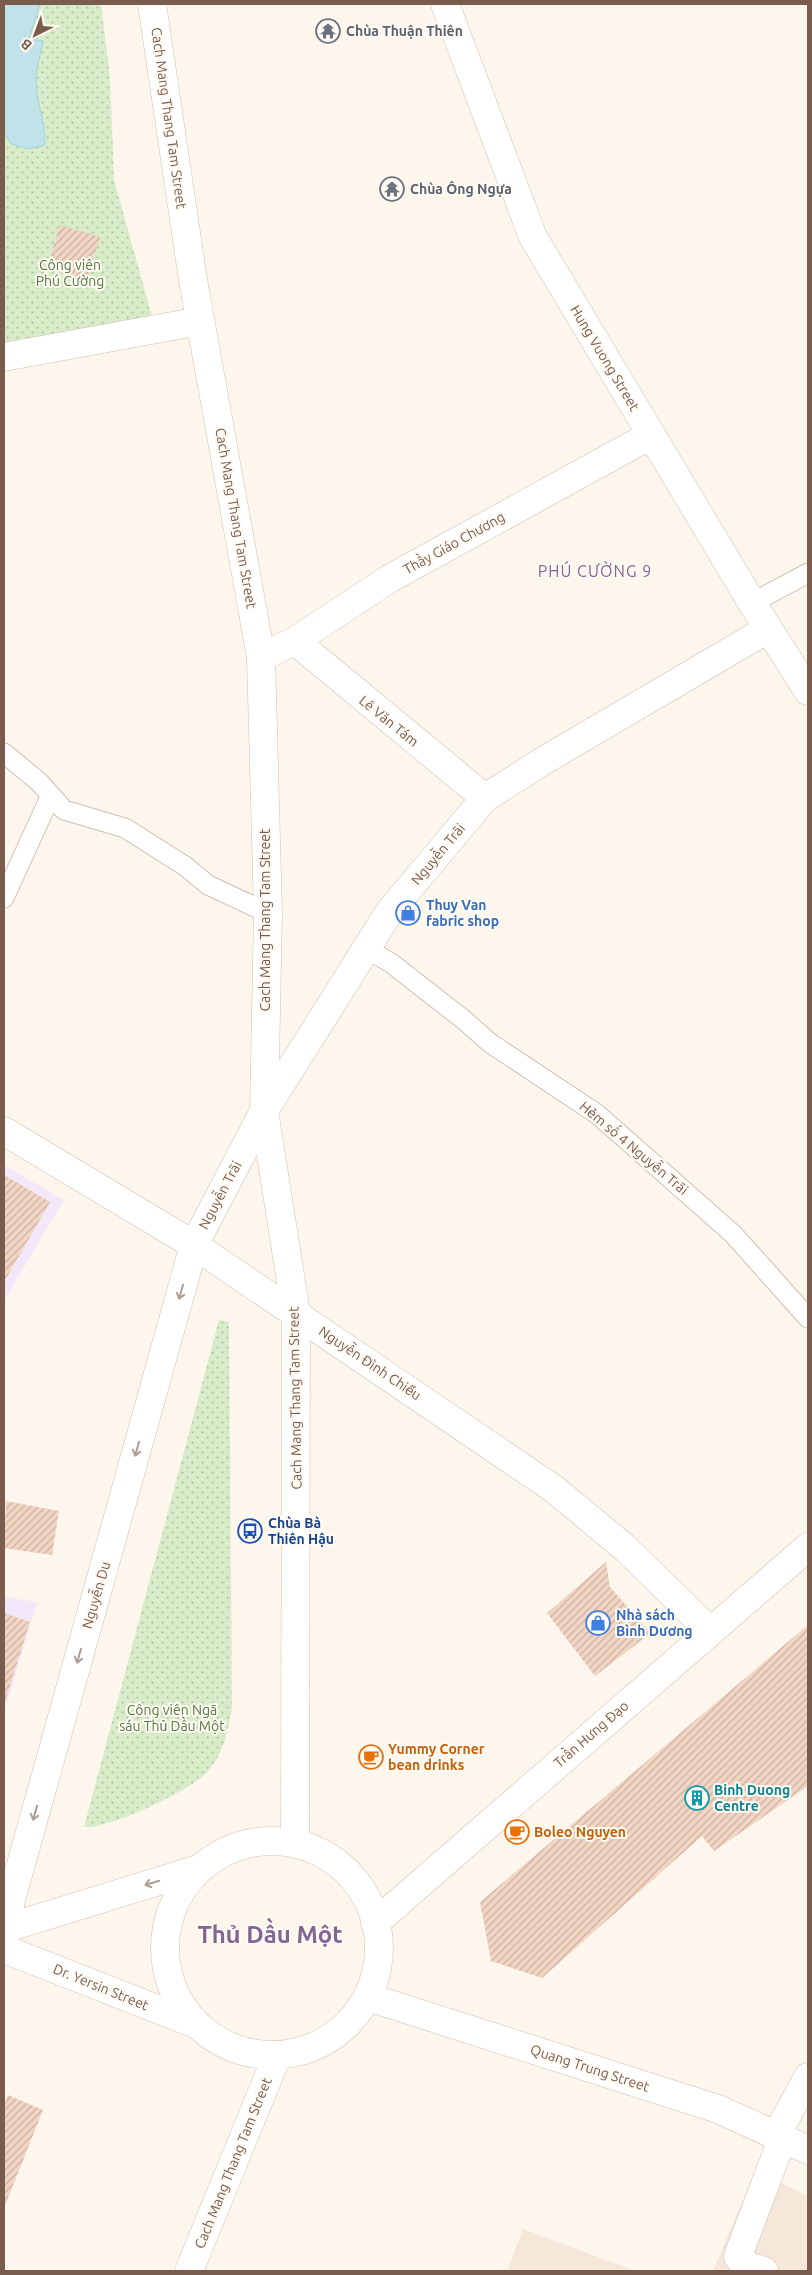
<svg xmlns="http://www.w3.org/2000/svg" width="812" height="2275" viewBox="0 0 812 2275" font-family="Ubuntu,sans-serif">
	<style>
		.residential { fill: #f5e8da }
		.education { fill: #f3e8fa }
		.green { fill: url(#green-dots) }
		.water { fill: #bfe3e8; stroke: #a5d3da }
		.building { fill: url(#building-hatch) }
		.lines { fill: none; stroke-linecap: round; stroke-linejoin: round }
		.lane-casing { stroke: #d1beb0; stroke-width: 21 }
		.street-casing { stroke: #d1beb0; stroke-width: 29 }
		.secondary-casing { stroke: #d6c0b0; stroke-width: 29 }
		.lane { stroke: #fff; stroke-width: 19 }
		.street { stroke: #fff; stroke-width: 28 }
		.secondary { stroke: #fff; stroke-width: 28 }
		.oneway { stroke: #af9d94 }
		.labels { text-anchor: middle; stroke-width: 4; stroke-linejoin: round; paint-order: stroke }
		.worship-label { font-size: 14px; font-weight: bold; fill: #5b616d; stroke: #fffaf3; text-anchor: start }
		.street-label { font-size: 14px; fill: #7a5c4d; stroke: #fffaf3 }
		.park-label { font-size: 14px; fill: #537a41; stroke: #fffaf3 }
		.shop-label { font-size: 14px; font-weight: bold; fill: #366cbe; stroke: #fffaf3; text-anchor: start }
		.transit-label { font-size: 14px; font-weight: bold; fill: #164399; stroke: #fffaf3; text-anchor: start }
		.food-label { font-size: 14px; font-weight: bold; fill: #c56008; stroke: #fffaf3; text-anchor: start }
		.culture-label { font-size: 14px; font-weight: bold; fill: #0d838f; stroke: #fffaf3; text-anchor: start }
		.quarter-label { font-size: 16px; letter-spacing: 1px; fill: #846695; stroke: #fffaf3 }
		.town-label { font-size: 24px; font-weight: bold; fill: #846695; stroke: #fffaf3 }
	</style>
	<defs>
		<pattern id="green-dots" width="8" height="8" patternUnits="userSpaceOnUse" patternTransform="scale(1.25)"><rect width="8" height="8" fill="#d8ecc9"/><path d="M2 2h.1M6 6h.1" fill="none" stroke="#b4c2a5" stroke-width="1.8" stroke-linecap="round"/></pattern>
		<pattern id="building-hatch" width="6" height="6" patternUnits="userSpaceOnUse" patternTransform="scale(1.25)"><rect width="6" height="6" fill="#f3d5c3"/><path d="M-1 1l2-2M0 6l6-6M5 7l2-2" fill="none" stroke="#cab0a1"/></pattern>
	</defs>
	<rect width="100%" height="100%" fill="#fdf6ec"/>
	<path class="residential" d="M755,2171l53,25v75h-95z
		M523,2229l112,42h-128z"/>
	<path class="education" d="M4,1165l60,35 -60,101z
		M4,1597l33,5 -33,112z"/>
	<path class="green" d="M4,4h97l9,73 4,103 41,147 -151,28z
		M219,1320l10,2 3,386c-4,23 -9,49 -27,66 -18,18 -96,55 -121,53z"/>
	<path class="water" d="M4,4h36l-11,35 14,2c-2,13 -7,26 -7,39 0,22 10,43 9,65l-16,4 -18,-5 -7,-12z"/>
	<path class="building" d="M60,225l40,12 -13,43 -40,-12z
		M4,1175l46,27 -46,80z
		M6,1501l53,10 -7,44 -48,-7z
		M606,1562l4,25 41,46 -56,43 -48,-63z
		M4,1613l26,9 -26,83z
		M808,1625v161l-94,65 -12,-15 -160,142 -51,-17 -11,-59z
		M8,2095l35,15 -39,98v-102z"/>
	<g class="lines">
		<g class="lane-casing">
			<path id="lane" d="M752,603l56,-30
				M4,753l35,29 25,28 61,18 60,38 23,19 60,28
				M4,898l46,-101
				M367,949l24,14 73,57 26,23 107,71 136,120 75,84"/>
		</g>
		<g class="street-casing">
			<path id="street" d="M445,4l88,233 219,366 56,88
				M4,357l196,-36
				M295,641l190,157
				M261,657l34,-16 94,-62 262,-144
				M4,1131l190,114 360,244 70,58 86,84
				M4,1945l7,-45 183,-655 70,-134 126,-200 95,-113 58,-37 225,-132
				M368,1997l350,112 90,41
				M777,2134l31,-57
				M764,2271c-10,-3 -22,-5 -26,-15l45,-119"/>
		</g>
		<g class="secondary-casing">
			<path id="secondary" d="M152,4l41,276 68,377 7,256 -4,198 32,202 -1,531
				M165 1948a107 107 0 1 1 214 0a107 107 0 1 1-214 0Z
				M375,1923l433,-376
				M4,1929l194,-60
				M4,1949l194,76
				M189,2271l88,-215"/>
		</g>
		<use href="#lane" class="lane"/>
		<use href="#street" class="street"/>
		<use href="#secondary" class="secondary"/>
	</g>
	<defs><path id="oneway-shaft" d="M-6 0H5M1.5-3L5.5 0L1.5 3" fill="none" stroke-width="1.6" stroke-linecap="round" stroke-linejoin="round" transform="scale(1.25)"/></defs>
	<g class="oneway">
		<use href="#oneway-shaft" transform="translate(181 1292) rotate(106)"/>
		<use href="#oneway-shaft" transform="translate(137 1449) rotate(106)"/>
		<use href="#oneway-shaft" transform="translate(79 1656) rotate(106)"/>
		<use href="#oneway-shaft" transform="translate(35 1813) rotate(106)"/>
		<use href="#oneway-shaft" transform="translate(152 1883) rotate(163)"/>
	</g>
	<defs>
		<g id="temple-ring" transform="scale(1.25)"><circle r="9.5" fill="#fffaf3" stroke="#6b7280" stroke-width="1.5"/><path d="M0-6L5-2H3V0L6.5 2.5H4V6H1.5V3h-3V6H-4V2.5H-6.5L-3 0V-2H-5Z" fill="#6b7280"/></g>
		<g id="shop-ring" transform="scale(1.25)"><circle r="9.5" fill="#fffaf3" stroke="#3f7fe0" stroke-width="1.5"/><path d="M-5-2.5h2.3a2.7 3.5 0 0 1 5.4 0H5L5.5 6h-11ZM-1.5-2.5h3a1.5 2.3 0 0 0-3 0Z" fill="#3f7fe0"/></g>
		<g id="bus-ring" transform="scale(1.25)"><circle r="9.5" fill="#fffaf3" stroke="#1a4fb4" stroke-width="1.5"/><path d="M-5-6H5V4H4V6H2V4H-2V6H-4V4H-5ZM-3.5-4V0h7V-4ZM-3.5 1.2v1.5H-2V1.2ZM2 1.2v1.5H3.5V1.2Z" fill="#1a4fb4"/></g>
		<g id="cafe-ring" transform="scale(1.25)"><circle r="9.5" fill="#fffaf3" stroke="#e8710a" stroke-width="1.5"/><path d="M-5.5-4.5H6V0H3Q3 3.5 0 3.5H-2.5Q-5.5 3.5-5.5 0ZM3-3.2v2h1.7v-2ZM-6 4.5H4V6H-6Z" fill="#e8710a"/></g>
		<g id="building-ring" transform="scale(1.25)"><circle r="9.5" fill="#fffaf3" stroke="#0f9aa8" stroke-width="1.5"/><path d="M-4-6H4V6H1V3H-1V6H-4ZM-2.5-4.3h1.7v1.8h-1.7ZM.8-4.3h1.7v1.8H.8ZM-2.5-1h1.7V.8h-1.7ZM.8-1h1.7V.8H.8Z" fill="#0f9aa8"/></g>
	</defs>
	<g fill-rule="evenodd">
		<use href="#temple-ring" x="328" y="31"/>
		<use href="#temple-ring" x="392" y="189"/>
		<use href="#shop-ring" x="408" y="913"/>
		<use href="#bus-ring" x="250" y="1531"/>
		<use href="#shop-ring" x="598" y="1623"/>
		<use href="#cafe-ring" x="371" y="1757"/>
		<use href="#building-ring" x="697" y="1798"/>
		<use href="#cafe-ring" x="517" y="1832"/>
	</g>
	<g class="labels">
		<g class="worship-label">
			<text x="346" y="36">Chùa Thuận Thiên</text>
			<text x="410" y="194">Chùa Ông Ngựa</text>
		</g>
		<g class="street-label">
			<text transform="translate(169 118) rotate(82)" y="5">Cach Mang Thang Tam Street</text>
			<text transform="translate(605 358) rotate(59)" y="5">Hung Vuong Street</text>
			<text transform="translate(236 518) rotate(80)" y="5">Cach Mang Thang Tam Street</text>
			<text transform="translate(454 543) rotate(-29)" y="5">Thầy Giáo Chương</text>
			<text transform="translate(389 721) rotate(39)" y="5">Lê Văn Tám</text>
			<text transform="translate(438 854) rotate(-50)" y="5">Nguyễn Trãi</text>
			<text transform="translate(265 920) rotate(-90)" y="5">Cach Mang Thang Tam Street</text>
			<text transform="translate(634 1148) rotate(40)" y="5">Hẻm số 4 Nguyễn Trãi</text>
			<text transform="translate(220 1195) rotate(-62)" y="5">Nguyễn Trãi</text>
			<text transform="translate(370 1363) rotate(34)" y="5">Nguyễn Đình Chiểu</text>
			<text transform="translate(295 1398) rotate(-91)" y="5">Cach Mang Thang Tam Street</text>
			<text transform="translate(96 1595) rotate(-74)" y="5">Nguyễn Du</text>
			<text transform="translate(591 1734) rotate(-41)" y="5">Trần Hưng Đạo</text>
			<text transform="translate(101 1987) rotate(22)" y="5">Dr. Yersin Street</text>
			<text transform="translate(590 2068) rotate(18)" y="5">Quang Trung Street</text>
			<text transform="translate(233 2163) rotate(-68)" y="5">Cach Mang Thang Tam Street</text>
		</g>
		<g class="park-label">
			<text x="70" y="270">Công viên<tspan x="70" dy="16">Phú Cường</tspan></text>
			<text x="172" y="1715">Công viên Ngã<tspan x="172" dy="16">sáu Thủ Dầu Một</tspan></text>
		</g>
		<g class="shop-label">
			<text x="426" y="910">Thuy Van<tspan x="426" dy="16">fabric shop</tspan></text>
			<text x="616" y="1620">Nhà sách<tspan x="616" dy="16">Bình Dương</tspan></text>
		</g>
		<g class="transit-label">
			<text x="268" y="1528">Chùa Bà<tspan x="268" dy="16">Thiên Hậu</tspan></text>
		</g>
		<g class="food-label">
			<text x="388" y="1754">Yummy Corner<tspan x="388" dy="16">bean drinks</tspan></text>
			<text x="534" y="1837">Boleo Nguyen</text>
		</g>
		<g class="culture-label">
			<text x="714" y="1795">Binh Duong<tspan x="714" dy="16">Centre</tspan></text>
		</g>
		<g class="quarter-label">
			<text x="595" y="577">PHÚ CƯỜNG 9</text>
		</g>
		<g class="town-label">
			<text x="270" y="1943">Thủ Dầu Một</text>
		</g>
	</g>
	<rect width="812" height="2275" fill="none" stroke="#7a5c4d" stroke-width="10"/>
	<g transform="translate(35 35) rotate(222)" stroke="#fffaf3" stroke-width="4" paint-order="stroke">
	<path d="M0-4L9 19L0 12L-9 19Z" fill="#7a5c4d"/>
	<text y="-8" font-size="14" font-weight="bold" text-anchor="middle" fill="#7a5c4d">B</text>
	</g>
</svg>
